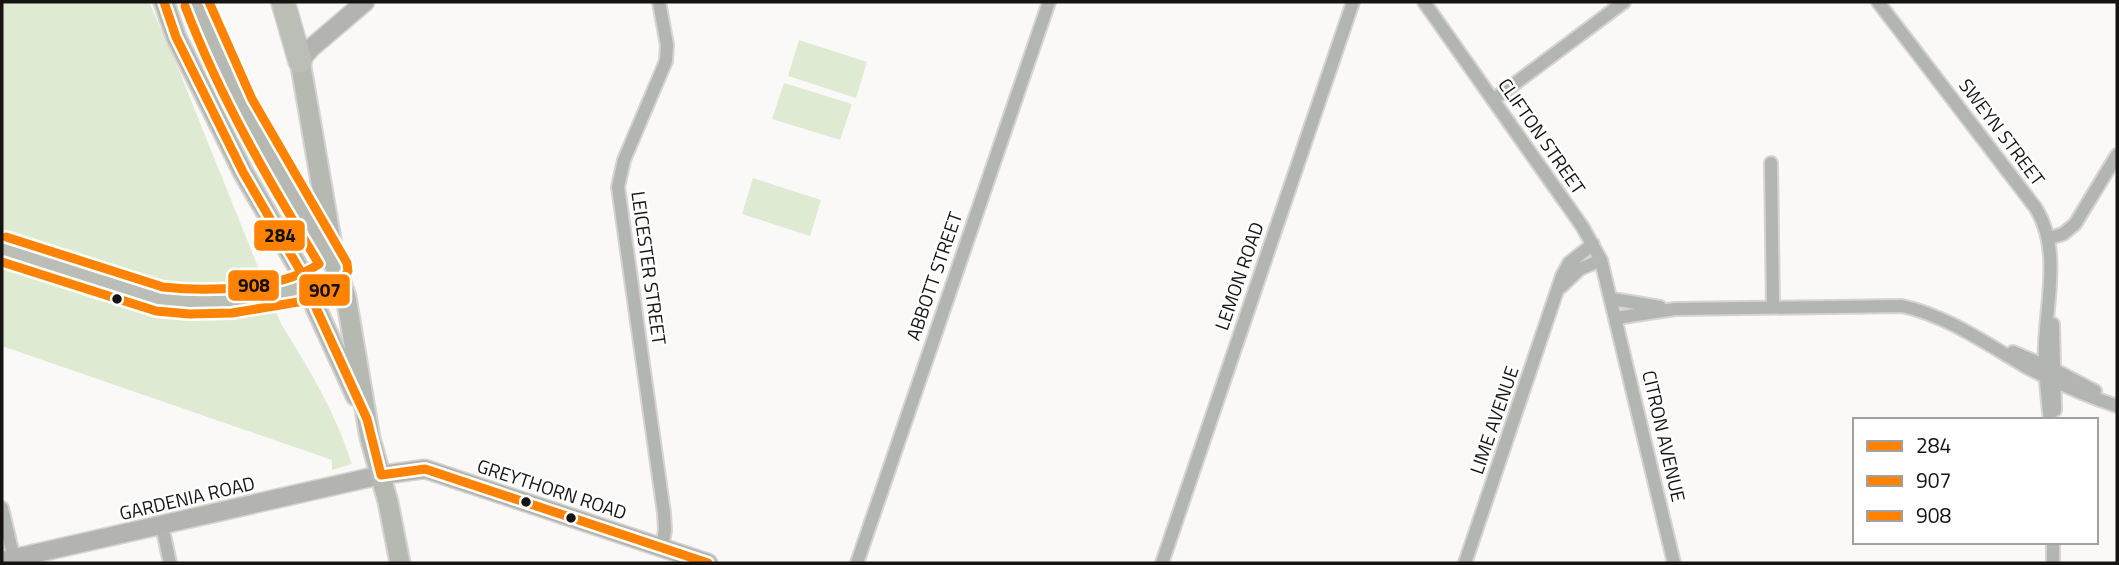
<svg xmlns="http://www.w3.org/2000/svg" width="2119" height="565" viewBox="0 0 2119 565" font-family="'Titillium Web',sans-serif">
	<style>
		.green { fill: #deebd2 }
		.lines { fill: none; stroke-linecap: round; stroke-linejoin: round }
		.street-casing { stroke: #d5d4d3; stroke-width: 16 }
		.secondary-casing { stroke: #d5d4d3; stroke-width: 21 }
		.primary-casing { stroke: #d5d4d3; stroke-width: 23 }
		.highway-casing { stroke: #d5d4d3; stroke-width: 26 }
		.street { stroke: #b3b5b0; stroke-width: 12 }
		.secondary { stroke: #b3b4af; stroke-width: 18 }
		.primary { stroke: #b6b8b2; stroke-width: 19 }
		.highway { stroke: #bbbdb7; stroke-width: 23 }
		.bus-1-casing { stroke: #fff; stroke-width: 14 }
		.bus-2-casing { stroke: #fff; stroke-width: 14 }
		.bus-3-casing { stroke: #fff; stroke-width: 14 }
		.bus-1 { stroke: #ff8200; stroke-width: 9 }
		.bus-2 { stroke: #ff8200; stroke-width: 9 }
		.bus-3 { stroke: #ff8200; stroke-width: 9 }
		.bus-dot { fill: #151413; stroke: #fff; stroke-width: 2.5 }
		.labels { text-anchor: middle; stroke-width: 5; stroke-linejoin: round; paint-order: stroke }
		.street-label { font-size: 19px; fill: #151413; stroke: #fff }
		.line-badge { stroke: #fff; stroke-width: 2.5 }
		.pale-badge-label { font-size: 19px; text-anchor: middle; font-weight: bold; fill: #111 }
	</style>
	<rect width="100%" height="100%" fill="#faf9f7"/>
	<path class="green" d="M2,2h147l29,66 103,256c28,44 55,90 71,140l-20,6v-10l-330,-114z
		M799,40l68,22 -11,36 -68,-22z
		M784,83l68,21 -12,36 -68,-21z
		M753,178l68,22 -11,36 -68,-22z"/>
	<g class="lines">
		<g class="street-casing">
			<path id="street" d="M659,2l8,43 -1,16 -42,99 -6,27 46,326 1,17 -3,18
				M1424,2l158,224 19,34 73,303
				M1878,2l157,205c26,40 12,92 10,137 -1,25 2,51 5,76
				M1493,100l131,-98
				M1771,163l2,144
				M2049,238l14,-4 12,-10 42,-69
				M1561,287l19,-18 21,-9
				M1612,299l48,8
				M1616,318l59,-9 227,-3c46,10 86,39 126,62 29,15 58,28 89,38
				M2053,324l2,86
				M2013,352l42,18 40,21
				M2,508l12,51
				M162,526l8,37
				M2053,542v21
				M857,563l192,-561
				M1162,563l191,-561
				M1465,563l97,-287 7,-13 24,-19"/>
		</g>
		<g class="secondary-casing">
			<path id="secondary" d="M300,61l11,-13 54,-46
				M2,561l379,-86 44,-6 283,94"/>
		</g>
		<g class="primary-casing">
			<path id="primary" d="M164,2l12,35 67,135 66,114 7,22 40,88
				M196,2c33,94 89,181 140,266l10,29 24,141 18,64 12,61
				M300,61l34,196"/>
		</g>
		<g class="highway-casing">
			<path id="highway" d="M283,2l17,59
				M2,249l158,50 29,3 42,-1 78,-15"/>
		</g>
		<use href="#street" class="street"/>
		<use href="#secondary" class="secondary"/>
		<use href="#primary" class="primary"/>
		<use href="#highway" class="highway"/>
		<g class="bus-1-casing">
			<path id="bus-1" d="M164,2l12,35 67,135 66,114 7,22 51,111 14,56
				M381,475l44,-6 283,94"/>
		</g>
		<g class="bus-2-casing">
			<path id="bus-2" d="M2,262l154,49 33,3 43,-1 72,-12 11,-4 29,-20 4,-6 -1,-8 -95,-164 -43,-97"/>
		</g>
		<g class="bus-3-casing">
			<path id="bus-3" d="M6,237l157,50c46,5 117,3 156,-23 -50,-83 -99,-166 -134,-258"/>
		</g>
		<use href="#bus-1" class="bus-1"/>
		<use href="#bus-2" class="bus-2"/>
		<use href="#bus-3" class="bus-3"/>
	</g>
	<g class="bus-dot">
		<circle cx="117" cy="299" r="6"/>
		<circle cx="526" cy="502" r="6"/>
		<circle cx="571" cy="518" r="6"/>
	</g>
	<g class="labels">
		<g class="street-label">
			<text transform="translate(2002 132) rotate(53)" y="7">SWEYN STREET</text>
			<text transform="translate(1542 136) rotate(55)" y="7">CLIFTON STREET</text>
			<text transform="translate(649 268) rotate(82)" y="7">LEICESTER STREET</text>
			<text transform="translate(934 276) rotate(-71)" y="7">ABBOTT STREET</text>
			<text transform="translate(1239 276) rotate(-71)" y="7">LEMON ROAD</text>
			<text transform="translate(1494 420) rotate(-71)" y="7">LIME AVENUE</text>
			<text transform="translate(1664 436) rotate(77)" y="7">CITRON AVENUE</text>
			<text transform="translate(552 489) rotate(18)" y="7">GREYTHORN ROAD</text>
			<text transform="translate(187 498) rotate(-13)" y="7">GARDENIA ROAD</text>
		</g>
	</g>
	<g class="line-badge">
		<rect x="253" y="219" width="53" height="33" rx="7" fill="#ff8200"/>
		<rect x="227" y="269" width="53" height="33" rx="7" fill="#ff8200"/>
		<rect x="298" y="273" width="53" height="34" rx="7" fill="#ff8200"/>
	</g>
	<g class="pale-badge-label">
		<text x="280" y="242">284</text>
		<text x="254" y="292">908</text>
		<text x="325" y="297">907</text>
	</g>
	<rect width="2119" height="565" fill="none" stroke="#151413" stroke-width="7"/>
	<rect x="1853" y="418" width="245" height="126" fill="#ffffff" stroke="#a1a1a1" stroke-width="2"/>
	<rect x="1867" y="441" width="35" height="10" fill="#ff8200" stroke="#a1a1a1" stroke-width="2"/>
	<text x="1916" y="453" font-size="21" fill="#151413">284</text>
	<rect x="1867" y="476" width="35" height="10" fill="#ff8200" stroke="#a1a1a1" stroke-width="2"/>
	<text x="1916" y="488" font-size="21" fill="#151413">907</text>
	<rect x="1867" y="511" width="35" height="10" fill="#ff8200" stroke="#a1a1a1" stroke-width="2"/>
	<text x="1916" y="523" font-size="21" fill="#151413">908</text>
</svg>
